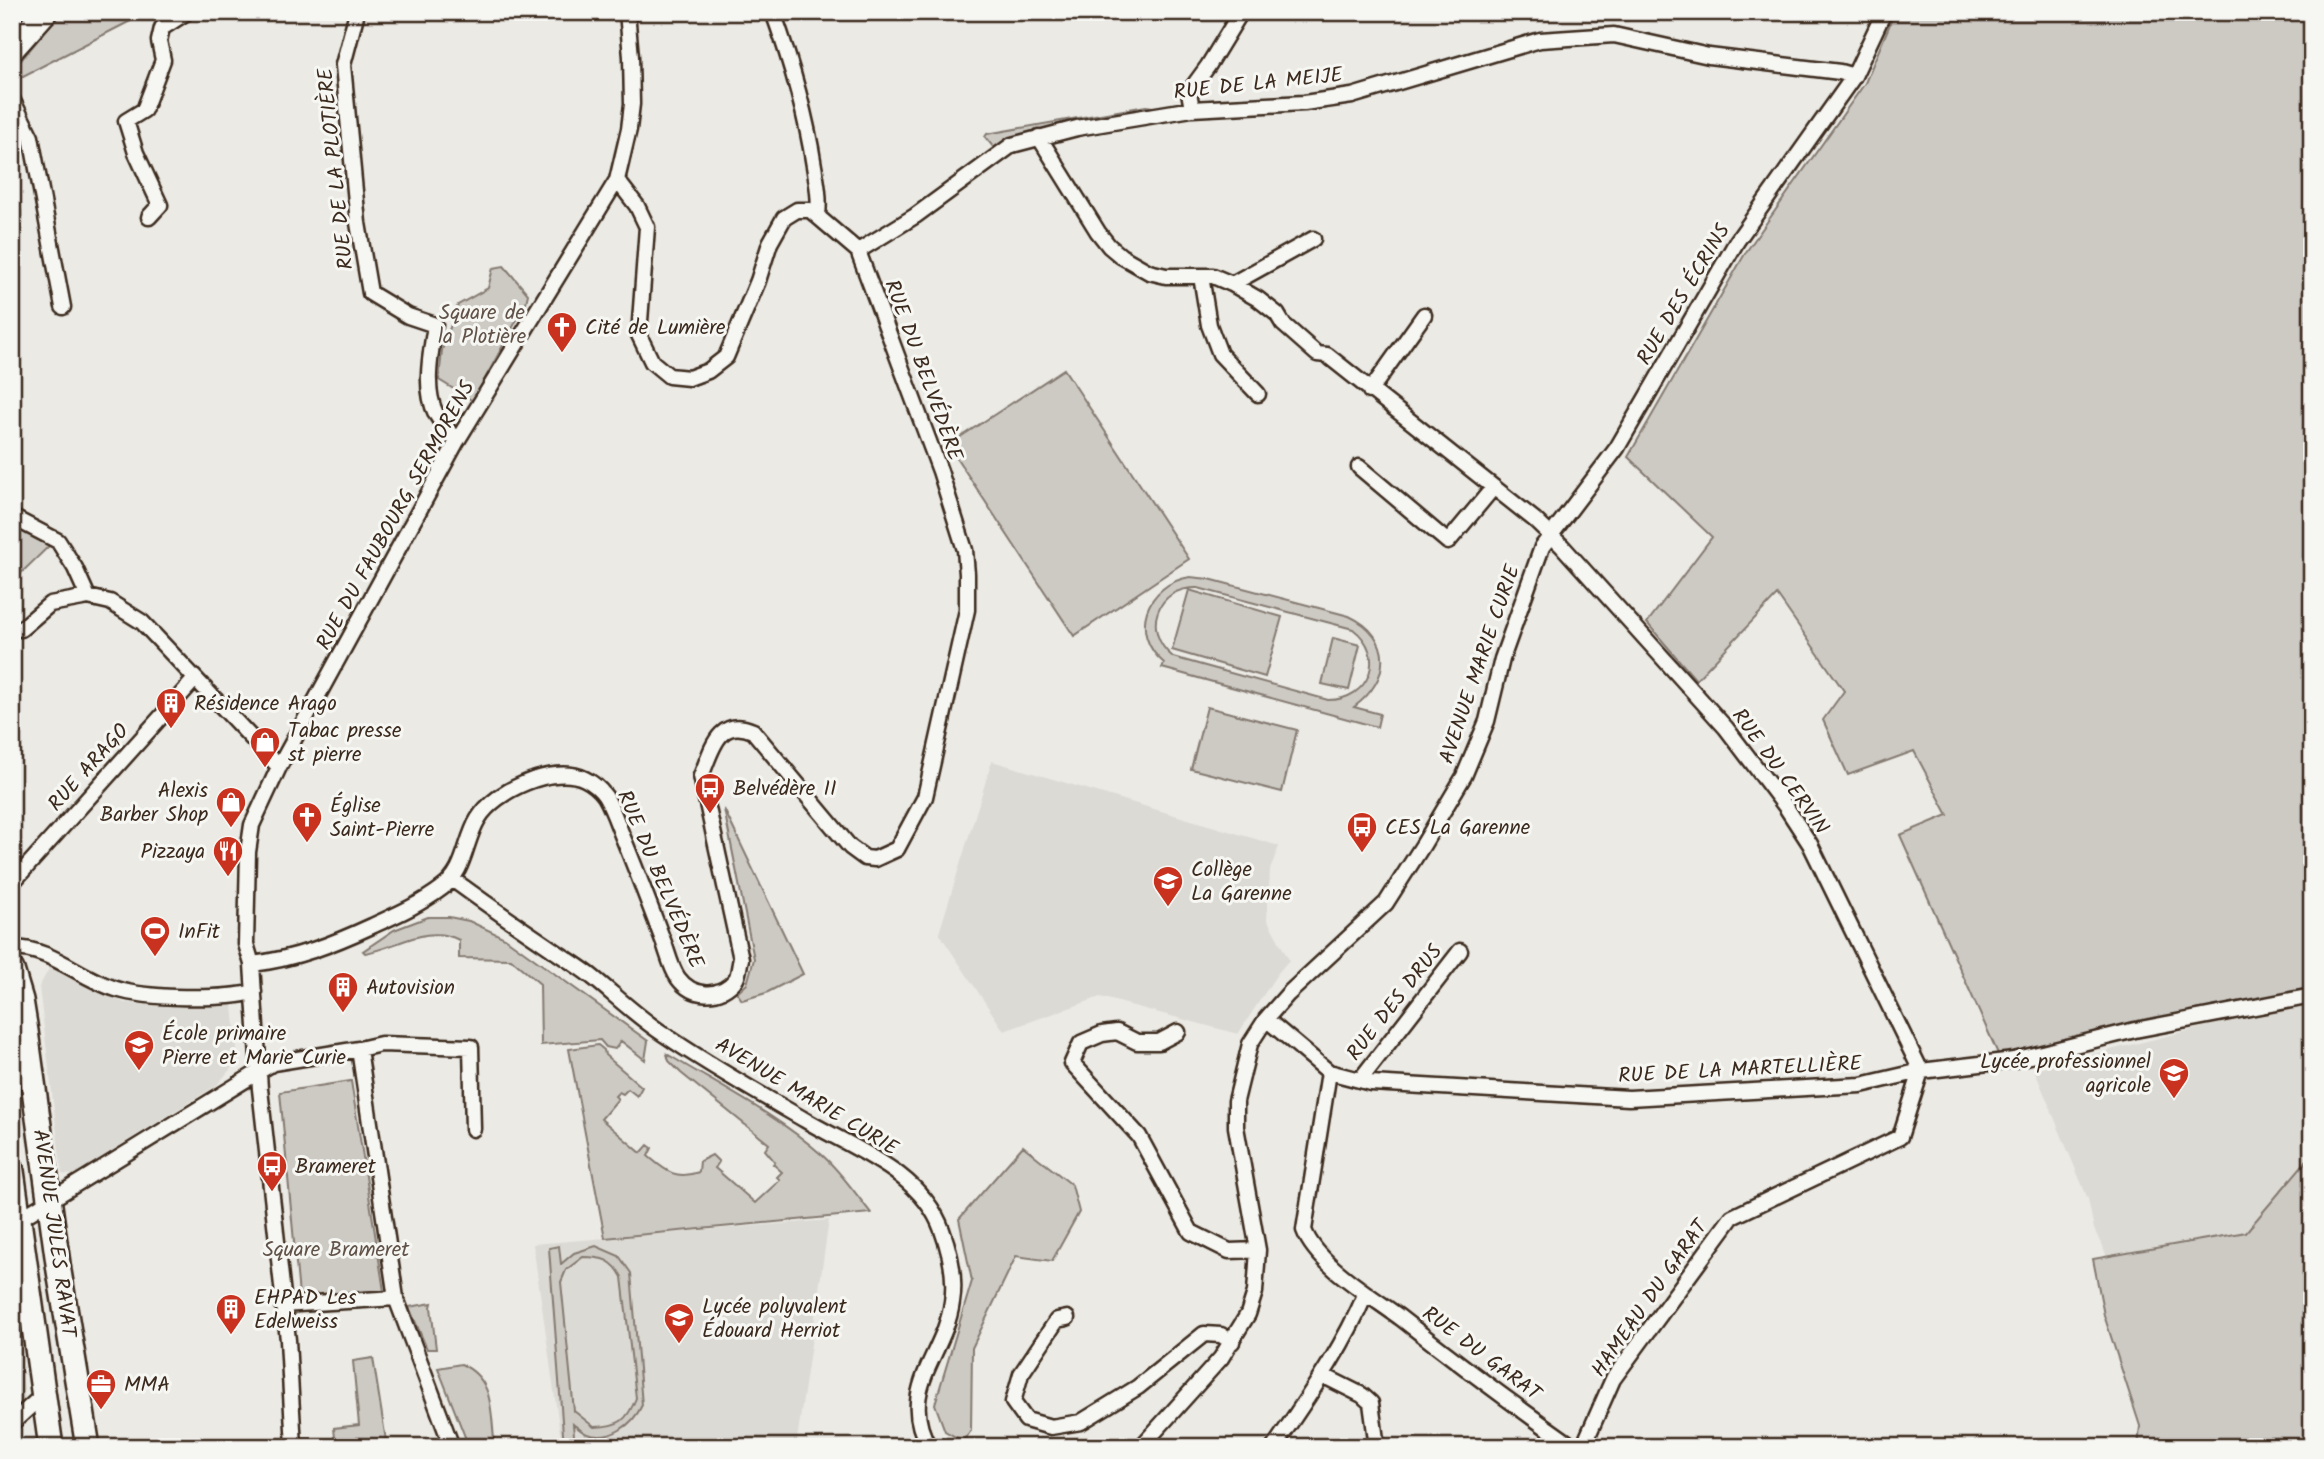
<svg xmlns="http://www.w3.org/2000/svg" width="2324" height="1459" viewBox="0 0 2324 1459" font-family="Kalam,sans-serif">
	<style>
		.built { fill: #dcdad4 }
		.green { fill: #cdcac4; stroke: #847a71; stroke-width: 2; fill-rule: evenodd }
		.lines { fill: none; stroke-linecap: round; stroke-linejoin: round }
		.street-casing { stroke: #3b2a1e; stroke-width: 19 }
		.primary-casing { stroke: #3b2a1e; stroke-width: 28 }
		.street { stroke: #f6f6f2; stroke-width: 14 }
		.primary { stroke: #f6f6f2; stroke-width: 23 }
		.labels { text-anchor: middle; stroke-width: 6; stroke-linejoin: round; paint-order: stroke }
		.street-label { font-size: 21px; fill: #3b2a1e; stroke: #f6f6f2 }
		.park-label { font-size: 21px; fill: #605248; stroke: #f6f6f2 }
		.poi-label { font-size: 21px; fill: #3b2a1e; stroke: #f6f6f2; text-anchor: start }
	</style>
	<rect width="100%" height="100%" fill="#ebeae5"/>
	<filter id="ink" filterUnits="userSpaceOnUse"><feTurbulence type="fractalNoise" baseFrequency=".0143" numOctaves="2"/><feDisplacementMap in="SourceGraphic" scale="14" xChannelSelector="R" yChannelSelector="G"/><feConvolveMatrix kernelMatrix="1 2 1 2 8 2 1 2 1" color-interpolation-filters="sRGB"/></filter>
	<g filter="url(#ink)">
		<path class="built" d="M992,761l287,85 -9,24 -3,49 22,41 -12,14 -39,60 -138,-37 -96,34 -65,-98z
			M50,967l75,36 108,2 5,55 -21,25 -144,90 -11,-1 -23,-187z
			M2312,1000v288l-203,-27 -15,-32 -6,-30 -54,-130z
			M829,1220l-33,227h-234l-29,-203z
			M12,1273l13,127 -13,10z"/>
		<path class="green" d="M61,12h87l-131,67 -5,10v-18z
			M1895,12h417v976l-313,68 -99,-221 48,-20 -34,-64 -66,24 -25,-55 21,-29 -67,-96 -81,85 -49,-57 65,-86 -84,-80 118,-205 119,-169z
			M1146,106l13,2 -119,22 -46,18 -9,-11 2,-3z
			M504,266l24,28 -2,9 -53,98 -34,-21 3,-30 16,-45 30,-17 5,-20z
			M1064,369l125,190 -115,77 -126,-191z
			M12,522l39,22 -39,38z
			M1190,577l19,2 140,37c45,21 42,64 5,91l26,7 -3,13 -215,-59 2,-5c-36,-30 -18,-79 26,-86zM1198,588l155,41c34,26 17,71 -25,71l-155,-43c-32,-26 -17,-71 25,-69z
			M1189,590l93,27 -17,60 -93,-27z
			M1333,638l27,7 -11,45 -27,-6z
			M1207,707l90,23 -15,62 -91,-23z
			M724,809l79,165 -37,19 -24,7 -5,-7 10,-9 7,-25z
			M428,917h21l20,4 36,17 143,103 -3,19 -24,-19 -6,8 -9,-2 -6,-7 -59,5 -1,-61 -29,-25 -52,-1v-18c-32,-17 -63,8 -94,13l-2,-2 31,-21z
			M598,1045l6,5 1,5 37,32 -5,9 -9,-7 -5,5 -4,-2 -4,4 3,3 -17,20 40,34 7,-8 4,3 -4,8c18,15 27,24 51,16l1,-11 12,-6 7,7 -4,6 40,35 25,-23 -3,-3 5,-5 -9,-8 2,-2 -10,-12 4,-6 -88,-71 -12,-12 -2,-7c52,32 109,60 155,101 19,17 33,38 49,58l-266,25 -36,-189z
			M351,1081l33,210 -85,4 -19,-203z
			M1023,1146l49,39 7,27 -27,49 -36,-5 -44,92 -1,83 -8,10 -18,-10 -10,-27 37,-123 -13,-62z
			M2312,1154v293h-174l2,-21 -36,-111 -11,-56 153,-27z
			M559,1246l2,18 13,-11 22,-7 23,10 12,17 11,132c-9,20 -32,37 -55,29 -5,-2 -10,-7 -14,-10l2,23h-11l-15,-199zM583,1257c20,0 30,3 39,20l14,121c-9,23 -16,28 -42,29l-20,-16 -13,-129 5,-12z
			M432,1303l-1,4 5,42h-9l-18,-42z
			M373,1358l14,89h-51l-2,-19 25,-3 -6,-64z
			M461,1364c35,16 29,49 34,83h-26l-31,-79z"/>
		<g class="lines">
			<g class="street-casing">
				<path id="street" d="M357,12l-14,53 15,158 12,70 38,23 27,9c-4,28 -12,63 1,89 6,10 14,19 21,27
					M773,12c18,50 33,102 41,154 3,17 6,33 4,49
					M12,99l19,38 32,170
					M1192,109l-3,-17 19,-26 33,-54
					M1039,137l59,95 11,14 12,10 28,16 17,4h47l19,8 26,15 19,15 6,10 34,30 10,1 208,165 27,26 164,182 60,79 24,37 111,227 -21,66 -168,80 -119,162 -30,68
					M12,211v8
					M149,217l11,-12 -24,-52 -10,-32 18,-11 19,-50 -4,-19 3,-13 25,-16
					M858,251l57,-35 97,-71 65,-17 115,-19 112,-6 48,-7 188,-56 74,-5 95,21 131,16 14,4
					M1201,276l8,49 11,29 38,40
					M1232,284l81,-45
					M1370,391l54,-76
					M1359,467l89,75 45,-54
					M12,517l46,24 17,27 13,29
					M21,629l29,-25 38,-7 22,5 32,20 137,145
					M452,879c33,24 66,47 100,70 14,10 30,19 43,30 23,19 45,40 70,56 45,31 93,58 140,85 49,29 116,52 137,110 8,22 14,48 10,72 -7,53 -56,88 -23,145
					M12,883l183,-204
					M12,948c40,0 67,30 104,41 32,10 105,11 138,3
					M252,964c43,-5 81,-20 120,-38 24,-11 49,-22 70,-38 24,-17 22,-46 36,-69 17,-29 76,-55 107,-40 8,4 15,10 20,17 8,13 13,30 19,44 14,34 27,69 40,103 4,11 7,25 14,35 14,19 41,22 58,1 3,-5 3,-14 5,-20l-40,-183c11,-26 17,-60 52,-45l97,116 15,11 10,1 22,-10 28,-52 42,-187v-36l-2,-24 -25,-79 -82,-220 -48,-41h-13l-13,8 -14,25 -12,38 -32,76 -18,14 -19,7 -20,-2 -17,-14 -13,-27 8,-108 -10,-21 -20,-26
					M1266,1019l63,53 42,11 258,15 232,-13 60,-14 93,-11 121,-30 177,-34
					M1178,1032l-19,10h-22l-20,-10 -15,2 -21,9 -9,20 67,73 52,96 38,19 29,-1
					M359,1049l22,-5 90,3 2,82
					M1329,1072l-25,158c13,35 69,67 98,89 56,44 113,87 172,128
					M1360,1080l100,-129
					M13,1223l260,-160 86,-14 37,249 56,149
					M282,1305l114,-7
					M1067,1318l-10,2 -36,54 -8,28 13,18 25,7 30,-5 57,-35 66,-53 17,1 11,7
					M1322,1375l40,20 9,8 6,44
					M12,1423l32,-29
					M294,1447l-6,-107 -28,-251 -8,-125 -6,-20 2,-92 4,-27 27,-58 178,-326 160,-261 12,-51 3,-25 -1,-47 -4,-45
					M1141,1447l80,-89 27,-44 7,-22 3,-42 -22,-123v-26l14,-57 16,-25 22,-25 98,-91 37,-58 41,-69 23,-55 15,-62 40,-112 75,-99 120,-207 117,-165 30,-64
					M1274,1447c33,-49 68,-97 91,-152"/>
			</g>
			<g class="primary-casing">
				<path id="primary" d="M12,49l33,-37
					M12,970l9,30 5,31 33,240 29,176
					M12,1171l39,276"/>
			</g>
			<use href="#street" class="street"/>
			<use href="#primary" class="primary"/>
		</g>
	</g>
	<defs>
		<g id="church-pin" transform="scale(1.575)"><path d="M0 17L-7.5 6A9.5 9.5 0 1 1 7.5 6Z" fill="#c8321e" stroke="#f6f6f2"/><path d="M-1.2-6h2.4v3.5h3.3v2.4h-3.3V6h-2.4V-.1h-3.3v-2.4h3.3Z" fill="#fff"/></g>
		<g id="building-pin" transform="scale(1.575)"><path d="M0 17L-7.5 6A9.5 9.5 0 1 1 7.5 6Z" fill="#c8321e" stroke="#f6f6f2"/><path d="M-4-6H4V6H1V3H-1V6H-4ZM-2.5-4.3h1.7v1.8h-1.7ZM.8-4.3h1.7v1.8H.8ZM-2.5-1h1.7V.8h-1.7ZM.8-1h1.7V.8H.8Z" fill="#fff"/></g>
		<g id="shop-pin" transform="scale(1.575)"><path d="M0 17L-7.5 6A9.5 9.5 0 1 1 7.5 6Z" fill="#c8321e" stroke="#f6f6f2"/><path d="M-5-2.5h2.3a2.7 3.5 0 0 1 5.4 0H5L5.5 6h-11ZM-1.5-2.5h3a1.5 2.3 0 0 0-3 0Z" fill="#fff"/></g>
		<g id="bus-pin" transform="scale(1.575)"><path d="M0 17L-7.5 6A9.5 9.5 0 1 1 7.5 6Z" fill="#c8321e" stroke="#f6f6f2"/><path d="M-5-6H5V4H4V6H2V4H-2V6H-4V4H-5ZM-3.5-4V0h7V-4ZM-3.5 1.2v1.5H-2V1.2ZM2 1.2v1.5H3.5V1.2Z" fill="#fff"/></g>
		<g id="restaurant-pin" transform="scale(1.575)"><path d="M0 17L-7.5 6A9.5 9.5 0 1 1 7.5 6Z" fill="#c8321e" stroke="#f6f6f2"/><path d="M-5-6h1v4h1v-4h1v4h1v-4h1v5L-1.5 .5V6h-2V.5L-5-1ZM5-6V6H3V1.5H1.5Q1.5-4 5-6Z" fill="#fff"/></g>
		<g id="school-pin" transform="scale(1.575)"><path d="M0 17L-7.5 6A9.5 9.5 0 1 1 7.5 6Z" fill="#c8321e" stroke="#f6f6f2"/><path d="M0-5L7-2L0 1L-7-2ZM-4 1L0 2.5L4 1V4Q0 6-4 4Z" fill="#fff"/></g>
		<g id="stadium-pin" transform="scale(1.575)"><path d="M0 17L-7.5 6A9.5 9.5 0 1 1 7.5 6Z" fill="#c8321e" stroke="#f6f6f2"/><path d="M0-5a6.5 5 0 1 0 0 10a6.5 5 0 1 0 0-10ZM-3.5-1.8h7v3.6h-7Z" fill="#fff"/></g>
		<g id="office-pin" transform="scale(1.575)"><path d="M0 17L-7.5 6A9.5 9.5 0 1 1 7.5 6Z" fill="#c8321e" stroke="#f6f6f2"/><path d="M-6-3h4V-5.5h4V-3h4V5H-6ZM-1-4.5V-3h2v-1.5ZM-6 0V1H6V0Z" fill="#fff"/></g>
	</defs>
	<g fill-rule="evenodd">
		<use href="#church-pin" x="562" y="327"/>
		<use href="#building-pin" x="171" y="703"/>
		<use href="#shop-pin" x="265" y="742"/>
		<use href="#bus-pin" x="710" y="788"/>
		<use href="#shop-pin" x="231" y="802"/>
		<use href="#church-pin" x="307" y="817"/>
		<use href="#bus-pin" x="1362" y="827"/>
		<use href="#restaurant-pin" x="228" y="851"/>
		<use href="#school-pin" x="1168" y="881"/>
		<use href="#stadium-pin" x="155" y="931"/>
		<use href="#building-pin" x="343" y="987"/>
		<use href="#school-pin" x="139" y="1045"/>
		<use href="#school-pin" x="2174" y="1073"/>
		<use href="#bus-pin" x="272" y="1166"/>
		<use href="#building-pin" x="231" y="1309"/>
		<use href="#school-pin" x="679" y="1318"/>
		<use href="#office-pin" x="101" y="1384"/>
	</g>
	<g class="labels">
		<g class="street-label">
			<text transform="translate(1258 83) rotate(-6)" y="7">RUE DE LA MEIJE</text>
			<text transform="translate(335 169) rotate(-96)" y="7">RUE DE LA PLOTIÈRE</text>
			<text transform="translate(1683 294) rotate(-59)" y="7">RUE DES ÉCRINS</text>
			<text transform="translate(924 370) rotate(70)" y="7">RUE DU BELVÉDÈRE</text>
			<text transform="translate(395 515) rotate(-61)" y="7">RUE DU FAUBOURG SERMORENS</text>
			<text transform="translate(1479 664) rotate(-71)" y="7">AVENUE MARIE CURIE</text>
			<text transform="translate(88 767) rotate(-48)" y="7">RUE ARAGO</text>
			<text transform="translate(1781 771) rotate(54)" y="7">RUE DU CERVIN</text>
			<text transform="translate(661 879) rotate(67)" y="7">RUE DU BELVÉDÈRE</text>
			<text transform="translate(1394 1002) rotate(-52)" y="7">RUE DES DRUS</text>
			<text transform="translate(1740 1069) rotate(-3)" y="7">RUE DE LA MARTELLIÈRE</text>
			<text transform="translate(807 1096) rotate(31)" y="7">AVENUE MARIE CURIE</text>
			<text transform="translate(55 1233) rotate(82)" y="7">AVENUE JULES RAVAT</text>
			<text transform="translate(1649 1298) rotate(-55)" y="7">HAMEAU DU GARAT</text>
			<text transform="translate(1482 1353) rotate(37)" y="7">RUE DU GARAT</text>
		</g>
		<g class="park-label">
			<text x="482" y="319">Square de<tspan x="482" dy="24">la Plotière</tspan></text>
			<text x="336" y="1256">Square Brameret</text>
		</g>
		<g class="poi-label">
			<text x="585" y="334">Cité de Lumière</text>
			<text x="194" y="710">Résidence Arago</text>
			<text x="288" y="737">Tabac presse<tspan x="288" dy="24">st pierre</tspan></text>
			<text x="733" y="795">Belvédère II</text>
			<text x="208" y="797" text-anchor="end">Alexis<tspan x="208" dy="24">Barber Shop</tspan></text>
			<text x="330" y="812">Église<tspan x="330" dy="24">Saint-Pierre</tspan></text>
			<text x="1385" y="834">CES La Garenne</text>
			<text x="205" y="858" text-anchor="end">Pizzaya</text>
			<text x="1191" y="876">Collège<tspan x="1191" dy="24">La Garenne</tspan></text>
			<text x="178" y="938">InFit</text>
			<text x="366" y="994">Autovision</text>
			<text x="162" y="1040">École primaire<tspan x="162" dy="24">Pierre et Marie Curie</tspan></text>
			<text x="2151" y="1068" text-anchor="end">Lycée professionnel<tspan x="2151" dy="24">agricole</tspan></text>
			<text x="295" y="1173">Brameret</text>
			<text x="254" y="1304">EHPAD Les<tspan x="254" dy="24">Edelweiss</tspan></text>
			<text x="702" y="1313">Lycée polyvalent<tspan x="702" dy="24">Édouard Herriot</tspan></text>
			<text x="124" y="1391">MMA</text>
		</g>
	</g>
	<rect width="2324" height="1459" fill="none" stroke="#f6f6f2" stroke-width="42"/>
	<rect x="21" y="21" width="2282" height="1417" fill="none" stroke="#3b2a1e" stroke-width="2.5" filter="url(#ink)"/>
</svg>
